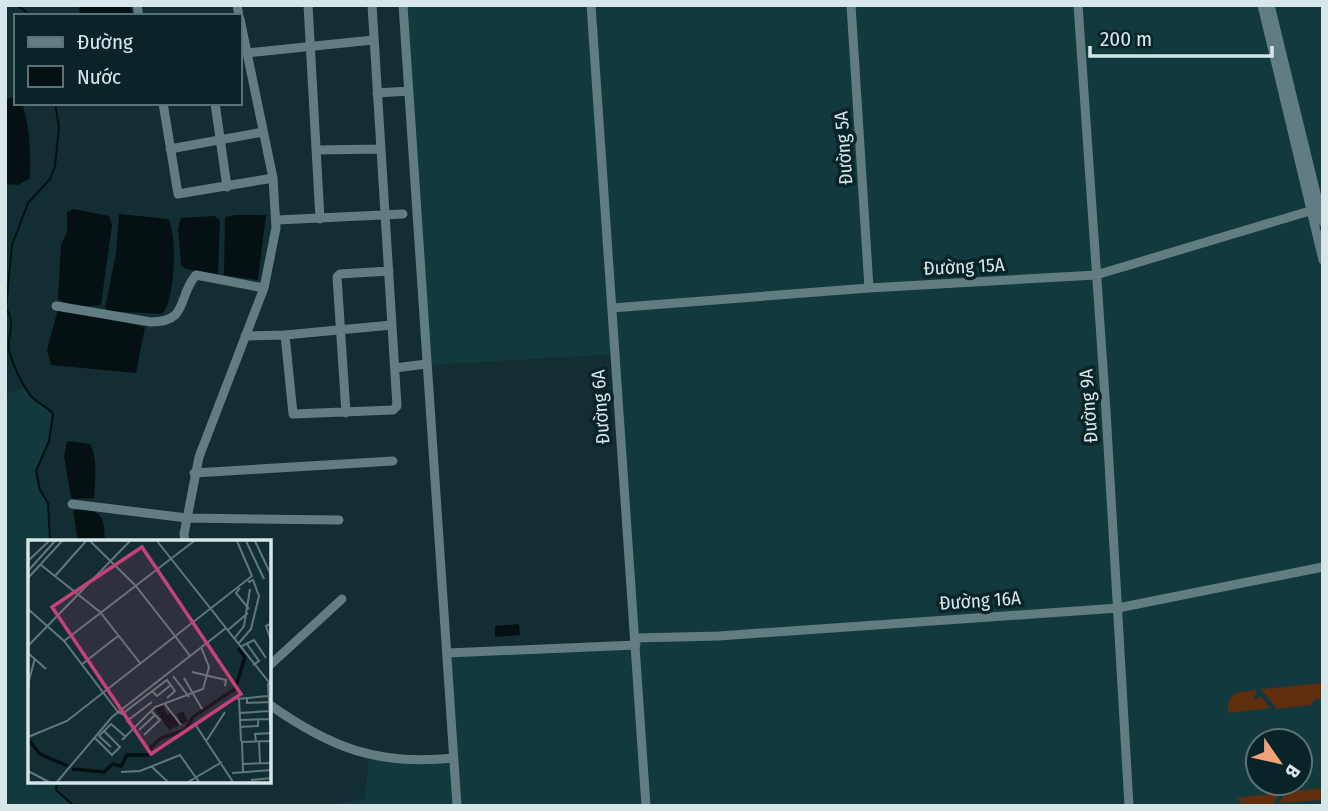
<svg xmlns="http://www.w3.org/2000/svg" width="1328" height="811" viewBox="0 0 1328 811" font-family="'Fira Sans Condensed',sans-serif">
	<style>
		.built { fill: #12393d; fill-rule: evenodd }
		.green { fill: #602e0c }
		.water { fill: #041012 }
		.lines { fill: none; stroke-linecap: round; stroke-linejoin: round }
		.stream { stroke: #041012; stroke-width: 2 }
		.minor { stroke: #617d82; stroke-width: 9 }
		.labels { text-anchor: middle; stroke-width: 7; stroke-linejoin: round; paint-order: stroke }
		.street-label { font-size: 19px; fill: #d7e6e8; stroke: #092428 }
		.inset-river { fill: none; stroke: #041012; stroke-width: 3.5 }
		.inset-road { fill: none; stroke: #61787b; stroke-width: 2 }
		.view { fill: #c64177; fill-opacity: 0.15; stroke: #c64177; stroke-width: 3.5 }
		.inset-edge { fill: none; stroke: #d7e6e8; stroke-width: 3.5 }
	</style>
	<rect width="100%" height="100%" fill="#132e32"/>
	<path class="built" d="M405,5h918v801h-863l-10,-150 188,-9 -21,-293 -188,11zM1258,741h42v42h-42z
		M26,386l6,11 21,17 -4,27 -13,30 4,19 8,13 2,38 -20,1v239h27l-1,9 18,16h-69v-411z
		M369,757l83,4 3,45h-133l43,-7z"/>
	<path class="green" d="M1323,683v16h-8l-4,6 -34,4 -16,-20z
		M1255,690l2,2 -4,6 4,2 4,-4 9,12 -40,5 -2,-2c-1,-19 10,-19 27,-21z
		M1323,788v12l-44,3 7,-11z
		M1277,793l2,1 -6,11 -29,1 -7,-8z"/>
	<path class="water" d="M79,5h51l3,11h-53z
		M16,97v6h6c8,26 9,49 8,75l-12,7 -13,-1v-85z
		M74,209l35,7 3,9 -11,80c-14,2 -30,2 -43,-6l3,-54 6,-13v-20z
		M119,214l49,5c10,14 7,83 -6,95l-54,-3 -3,-3 11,-55z
		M236,215h30l-8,65 -34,-5 1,-58z
		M215,216l5,5 -2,53 -32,-5 -5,-4 -3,-36 3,-11z
		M58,309l87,18 -9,46 -85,-8 -4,-15z
		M67,441l23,3c8,15 5,37 4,54l-20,1 -3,-2 -7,-40z
		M79,508c25,3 25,10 26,33h-27l-5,-30z
		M519,624l1,11 -25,2v-11z"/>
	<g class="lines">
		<path class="stream" d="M17,5l14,11
			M50,542l-2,-39 -8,-13 -4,-19 13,-30 4,-27c-6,-8 -15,-10 -22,-18 -9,-11 -18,-31 -22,-45 -3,-11 8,-29 -3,-42l6,-64 16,-42 22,-24 5,-13 4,-38 -4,-25
			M57,781l-1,9 18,16"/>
		<path class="minor" d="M137,5l2,11
			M237,5l2,11
			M308,5l12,214
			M403,5l54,801
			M591,5l55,801
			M851,5l18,283
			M1078,5l28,406 23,395
			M1262,5l61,255
			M1270,5l53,217
			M246,53l127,-13
			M377,93l32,-2
			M163,103l15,91 95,-16
			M215,103l12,84
			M170,149l93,-17
			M316,150l65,-1
			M277,220l126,-6
			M56,306l95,16c38,0 26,-25 45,-47l68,13
			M612,308l257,-20 227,-13 227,-68
			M285,335l8,79 100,-4 4,-4 -25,-401
			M245,336l40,-1 107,-10
			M395,368l31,-4
			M346,413l-9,-136 3,-3 49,-3
			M194,473l199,-12
			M72,504l115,14 152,2
			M185,542l-1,-8 15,-77 65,-169 12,-60 -3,-50 -33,-159
			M636,638l83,-2 399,-28 205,-41
			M448,653l188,-8
			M270,665l72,-66
			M270,705c61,43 108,61 184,53"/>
	</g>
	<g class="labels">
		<g class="street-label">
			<text transform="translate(843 148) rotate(-94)" y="7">Đường 5A</text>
			<text transform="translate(964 266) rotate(-3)" y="7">Đường 15A</text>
			<text transform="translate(1088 406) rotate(-94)" y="7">Đường 9A</text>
			<text transform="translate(600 407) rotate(-94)" y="7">Đường 6A</text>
			<text transform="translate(980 600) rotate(-4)" y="7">Đường 16A</text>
		</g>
	</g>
	<g transform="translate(28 540)">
		<rect width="243" height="243" fill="#132e32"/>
		<path d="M135,165l4,10 5,-2 8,9 -3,-8 6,-3 5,10 -19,9 -14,-21z" fill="#041012"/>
		<path class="inset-river" d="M0,199l12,15 28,12M44,229l32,3 9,-8 8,2 6,-11h23l1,-8 10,-9 24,-8 8,-13 42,-28 10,-32 -7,-9"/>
		<path class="inset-road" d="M62,1l45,44 40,51M129,1l115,145M218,1l18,38M227,1l17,36M0,21l21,-20M13,25l59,47 40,51M0,31l27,-30M27,36l31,-35M0,38l34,-37M212,48l-4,5 13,16M0,69l36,32 54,71M244,83l-6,3 6,17M200,90l20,-17M147,96l15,20M206,99l10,-13 6,-37M36,101l130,-100M222,102l-3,2 12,17 -6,4M210,104l13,-15 8,-33 -6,-16 -5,2M0,106l102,-105M212,107l14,-7 12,18M0,113l18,16M53,125l37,-29M164,132l34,8 -1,6M145,136l16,21M156,138l18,31M240,143l2,42M0,144l7,-26M124,151l5,5 14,-11M219,157v6l22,-1M211,158l2,43M209,159l31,-3M136,163l17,22M90,172l4,2 45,-34 8,11 -8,7M212,173l29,-2M212,180l29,-1M167,184l38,58M212,187l18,-1v-7M106,188l-7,-7 25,-19M111,190l16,-15M116,195l16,-15 -9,-9M0,197l39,-16 185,-145 -15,-35M67,198l17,17 8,-8 -16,-16M94,200l33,-33 48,-18 6,-22 -8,-20M179,200l18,-28M231,201l1,22M228,202l-1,-8 17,-1M83,207l-12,-11 12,-12 15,13M214,224l30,-1M123,226l17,16M0,231l21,11M93,232l19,-1 40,-16 19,27M215,232l-1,-30 30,-1M204,233l40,-3M223,240l21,-2M29,242l55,-65 114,-89M160,242l34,-20"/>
		<path class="view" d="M114,7l99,147 -90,60 -99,-147z"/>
		<rect width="243" height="243" class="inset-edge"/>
	</g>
	<rect width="1328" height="811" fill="none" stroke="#d7e6e8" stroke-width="14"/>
	<rect x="14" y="14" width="228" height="91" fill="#092428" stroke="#5b7275" stroke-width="2"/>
	<rect x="28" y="37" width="35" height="10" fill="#617d82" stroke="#5b7275" stroke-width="2"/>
	<text x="77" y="49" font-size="21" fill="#d7e6e8">Đường</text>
	<rect x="28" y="66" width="35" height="21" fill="#041012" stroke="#5b7275" stroke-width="2"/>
	<text x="77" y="84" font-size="21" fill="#d7e6e8">Nước</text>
	<g transform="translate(1279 762) rotate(124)"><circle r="33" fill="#092428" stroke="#5b7275" stroke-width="2"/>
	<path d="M0-5L12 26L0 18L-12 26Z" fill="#efa377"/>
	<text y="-10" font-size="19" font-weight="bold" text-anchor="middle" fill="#d7e6e8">B</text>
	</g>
	<path d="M1090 46v10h182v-10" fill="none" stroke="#d7e6e8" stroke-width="3.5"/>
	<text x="1100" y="46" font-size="21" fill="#d7e6e8" stroke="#092428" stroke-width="5" paint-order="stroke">200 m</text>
</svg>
